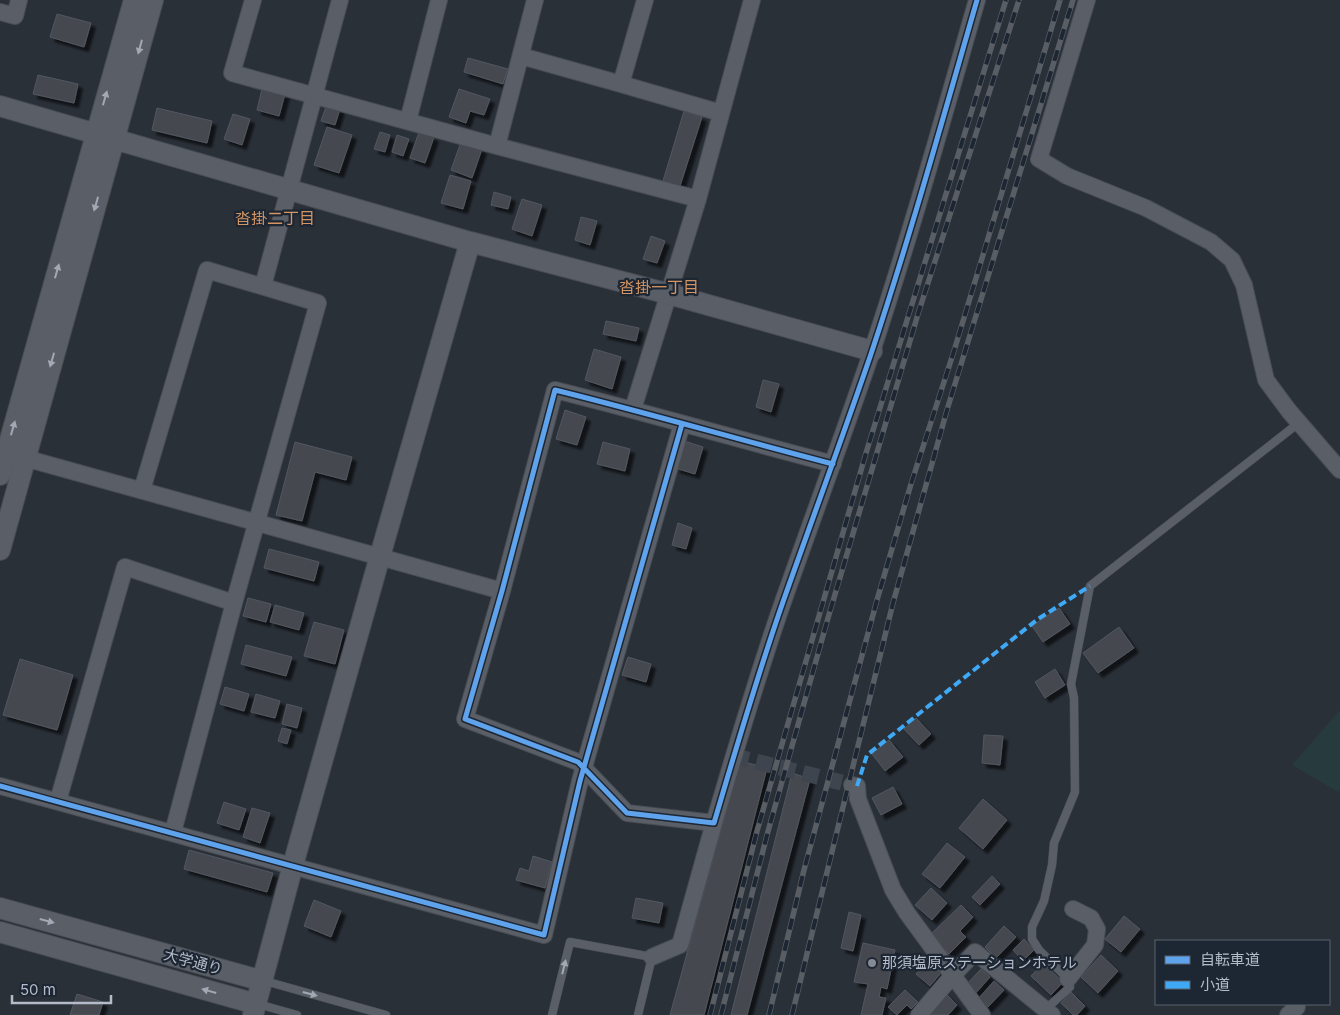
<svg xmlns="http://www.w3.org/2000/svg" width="1340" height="1015" viewBox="0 0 1340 1015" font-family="Inter,'Noto Sans JP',sans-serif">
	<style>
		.green { fill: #273a3e }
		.building { fill: #444950; stroke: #52575f; filter: url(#shadow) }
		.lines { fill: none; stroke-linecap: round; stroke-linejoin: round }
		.minor-tunnel { stroke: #3f454e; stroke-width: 16; stroke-dasharray: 16 8; stroke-linecap: butt }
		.service-casing { stroke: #484c53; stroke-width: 9 }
		.minor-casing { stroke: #484c53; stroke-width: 18 }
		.tertiary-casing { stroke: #484c53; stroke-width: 22 }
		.service { stroke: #5a5e66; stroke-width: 8 }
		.minor { stroke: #5a5e66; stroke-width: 16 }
		.tertiary { stroke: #5a5e66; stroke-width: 20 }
		.rail-casing { stroke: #595d64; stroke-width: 5.5 }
		.rail { stroke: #1d2633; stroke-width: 4; stroke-dasharray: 11; stroke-linecap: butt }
		.quiet { stroke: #3fa9f5; stroke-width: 4; stroke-dasharray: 8 4; stroke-linecap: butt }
		.cycleway-casing { stroke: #1d2633; stroke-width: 8 }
		.cycleway { stroke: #60a3ed; stroke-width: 5 }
		.oneway { fill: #a2a9b5 }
		.poi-dot { fill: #848b96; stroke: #1d2633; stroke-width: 2 }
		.labels { text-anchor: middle; stroke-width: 4.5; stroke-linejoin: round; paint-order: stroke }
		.street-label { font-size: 15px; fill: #b4bcc9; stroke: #1d2633 }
		.poi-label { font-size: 15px; fill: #b4bcc9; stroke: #1d2633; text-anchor: start }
		.neighbourhood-label { font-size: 16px; fill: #d59563; stroke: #1d2633 }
	</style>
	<defs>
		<filter id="shadow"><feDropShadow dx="4.5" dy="4.5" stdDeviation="1" flood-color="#0009"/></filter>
	</defs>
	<rect width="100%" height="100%" fill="#2a3038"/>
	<path class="green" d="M1340,710v80l-2,2 -46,-27z"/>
	<path class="building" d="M57,14l34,9 -7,24 -34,-10z
		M468,58l40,11 -5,15 -39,-12z
		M38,75l40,9 -4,19 -41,-9z
		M262,89l23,5 -6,22 -22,-6z
		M459,89l31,10 -6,16 -14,-4 -4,12 -17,-6z
		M327,104l13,5 -5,16 -14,-4z
		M157,108l55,13 -5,22 -55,-13z
		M684,111l18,6 -22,69 -17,-5z
		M233,114l17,5 -8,26 -18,-6z
		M327,127l25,8 -13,38 -25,-8z
		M380,132l10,3 -5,17 -11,-3z
		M419,132l15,5 -9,26 -15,-5z
		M397,135l12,4 -6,17 -11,-4z
		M461,142l21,7 -10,29 -21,-8z
		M450,175l21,6 -8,28 -22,-6z
		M494,192l17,5 -3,12 -17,-4z
		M522,199l20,6 -10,31 -20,-7z
		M581,217l16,4 -7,24 -15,-5z
		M651,236l14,5 -8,22 -14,-4z
		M606,321l33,7 -3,13 -33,-7z
		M594,349l27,8 -9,32 -27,-9z
		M763,380l16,4 -8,28 -15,-5z
		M565,410l21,7 -9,28 -21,-6z
		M684,441l19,6 -8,27 -20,-6z
		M295,442l57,15 -6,23 -31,-8 -13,49 -26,-6z
		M603,442l27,7 -5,22 -28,-7z
		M678,523l14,5 -6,21 -14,-4z
		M269,549l50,13 -5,19 -50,-13z
		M248,598l23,6 -5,18 -23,-6z
		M275,605l29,8 -5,17 -29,-8z
		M1059,608l11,16 -27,18 -11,-16z
		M314,622l30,8 -9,34 -31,-8z
		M1119,627l15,21 -36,25 -15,-20z
		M246,645l46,12 -6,19 -45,-12z
		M628,657l23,7 -5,18 -24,-7z
		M20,659l53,16 -16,55 -54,-15z
		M1055,669l10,16 -20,13 -10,-16z
		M225,687l24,7 -5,17 -24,-7z
		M256,694l24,7 -5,17 -24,-6z
		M287,704l15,4 -5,20 -15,-4z
		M916,718l15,16 -12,11 -15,-16z
		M282,728l9,2 -4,14 -9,-3z
		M984,735l19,1 -3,29 -18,-2z
		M889,740l14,17 -18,14 -13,-17z
		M740,761l27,7 -63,247h-34z
		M792,773l18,6 -63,236h-16z
		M893,787l9,17 -21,11 -9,-17z
		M983,799l24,21 -24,29 -24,-21z
		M224,802l22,7 -7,21 -22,-7z
		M252,808l18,5 -10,30 -17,-6z
		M947,843l18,14 -25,31 -18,-14z
		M189,850l84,23 -6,19 -83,-23z
		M533,856l19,6 -7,26 -29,-8 4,-12 9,3z
		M992,876l8,8 -20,21 -8,-8z
		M931,888l16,15 -15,17 -17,-15z
		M636,898l27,5 -4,20 -27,-5z
		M314,900l27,11 -10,26 -27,-11z
		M961,905l12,12 -13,14 6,6 -17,17 -19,-19z
		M849,912l12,3 -8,36 -12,-3z
		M1124,916l16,13 -19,23 -16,-13z
		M1004,926l12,11 -20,21 -11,-11z
		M1024,939l10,11 -11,11 -10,-11z
		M863,943l32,7 -8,39 -6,-2 -2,10 7,1 -4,17h-21l7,-31 -14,-2z
		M1101,955l17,16 -20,22 -17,-16z
		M927,961l14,12 -11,13 -14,-12z
		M1043,963l20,19 -12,13 -20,-19z
		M981,969l9,8 -15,17 -9,-9z
		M994,981l10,9 -17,18 -9,-9z
		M905,990l13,12 -7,7 -4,-4 -10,10 -9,-8z
		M1071,992l14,14 -8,9h-4l-12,-12z
		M77,994l26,8 -4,13h-29z
		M947,995l10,10 -9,10h-20z"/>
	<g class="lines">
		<path class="minor-tunnel" d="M733,756l119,29"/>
		<g class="service-casing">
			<path id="service" d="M265,981l121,34
				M258,1004l39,11
				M1046,1009l24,-22 -2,-8 -29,-29 -7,-11v-12l12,-26 8,-36 2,-22 21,-51 -1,-94 -3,-14 19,-98 210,-164
				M552,1015l18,-73 82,15 -14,58"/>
		</g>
		<g class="minor-casing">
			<path id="minor" d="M253,0l-21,73 265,73 201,53
				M645,0l-24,84 100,29
				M1087,0l-48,159 28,17 79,32 65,34 21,18 12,25 22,95 23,31 51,59
				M0,12l15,4 4,-16
				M521,56l100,28
				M408,121l31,-121
				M497,146l38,-146
				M263,286l77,-286
				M633,409l65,-210 54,-199
				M14,455l488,136
				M833,464c-93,-24 -185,-51 -278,-74l-53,201 -37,128 113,43 49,51 87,10c22,-75 44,-150 70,-224 29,-82 59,-163 87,-245 39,-117 72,-236 106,-354
				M142,490l65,-220 111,33 -84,300 -61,229
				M852,785l5,1 1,13 35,91 14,23 75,102
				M0,786l544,149 36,-154 102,-357
				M58,801l67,-234 109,36
				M652,957l28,-12 34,-122
				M1068,979l27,-34 2,-16 -6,-11 -18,-9
				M919,1015l34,-40 22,-23 77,63
				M1288,1015l9,-8"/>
		</g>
		<g class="tertiary-casing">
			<path id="tertiary" d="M0,106l470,136 199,52 203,57
				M0,475l134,-475
				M0,550l153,-550
				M0,908l263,73
				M0,932l256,72
				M253,1015l40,-150 87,-309 90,-314"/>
		</g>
		<use href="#service" class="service"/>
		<use href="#minor" class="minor"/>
		<use href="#tertiary" class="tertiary"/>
		<g class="rail-casing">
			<path id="rail" d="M710,1015l47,-184 109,-378 140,-453
				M721,1015l46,-180 61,-217 90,-304 101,-314
				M769,1015l35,-145 73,-270 34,-116 43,-133 106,-351
				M792,1015l101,-412 54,-193 126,-410"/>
		</g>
		<use href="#rail" class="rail"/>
		<path class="quiet" d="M857,786l10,-31 171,-136 52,-33"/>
		<g class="cycleway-casing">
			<path id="cycleway" d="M833,464c-93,-24 -185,-51 -278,-74l-53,201 -37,128 113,43 49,51 87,10c22,-75 44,-150 70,-224 29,-82 59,-163 87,-245 39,-117 72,-236 106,-354
				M0,786l544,149 36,-154 102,-357"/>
		</g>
		<use href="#cycleway" class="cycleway"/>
	</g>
	<defs><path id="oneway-solid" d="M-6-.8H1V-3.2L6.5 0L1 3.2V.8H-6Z" transform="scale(1.25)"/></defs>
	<g class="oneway">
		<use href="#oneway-solid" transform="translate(140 47) rotate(105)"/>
		<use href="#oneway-solid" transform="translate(105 98) rotate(-74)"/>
		<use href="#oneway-solid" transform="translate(96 204) rotate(106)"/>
		<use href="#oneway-solid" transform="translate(57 271) rotate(-74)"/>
		<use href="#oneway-solid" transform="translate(52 360) rotate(106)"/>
		<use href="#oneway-solid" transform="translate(13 428) rotate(-74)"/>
		<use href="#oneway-solid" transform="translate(47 921) rotate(15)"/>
		<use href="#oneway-solid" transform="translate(564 967) rotate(-76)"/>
		<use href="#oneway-solid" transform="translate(209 991) rotate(-164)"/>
		<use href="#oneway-solid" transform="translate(310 994) rotate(15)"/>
	</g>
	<circle class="poi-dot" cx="872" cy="963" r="5"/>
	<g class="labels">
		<g class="street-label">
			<text transform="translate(193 962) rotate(15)" y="5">大学通り</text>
		</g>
		<g class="poi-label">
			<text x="882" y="968">那須塩原ステーションホテル</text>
		</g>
		<g class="neighbourhood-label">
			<text x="275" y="224">沓掛二丁目</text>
			<text x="659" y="293">沓掛一丁目</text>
		</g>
	</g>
	<rect x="1155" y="940" width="175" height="65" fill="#1d2633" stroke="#59626f"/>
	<rect x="1165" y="956" width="25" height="8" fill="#60a3ed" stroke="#59626f"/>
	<text x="1200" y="965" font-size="15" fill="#b4bcc9">自転車道</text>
	<rect x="1165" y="981" width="25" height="8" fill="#3fa9f5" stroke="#59626f"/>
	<text x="1200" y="990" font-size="15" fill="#b4bcc9">小道</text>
	<path d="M12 995v8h99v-8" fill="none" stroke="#b4bcc9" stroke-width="2.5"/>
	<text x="20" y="995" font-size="15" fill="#b4bcc9" stroke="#1d2633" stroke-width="4" paint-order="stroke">50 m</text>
</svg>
